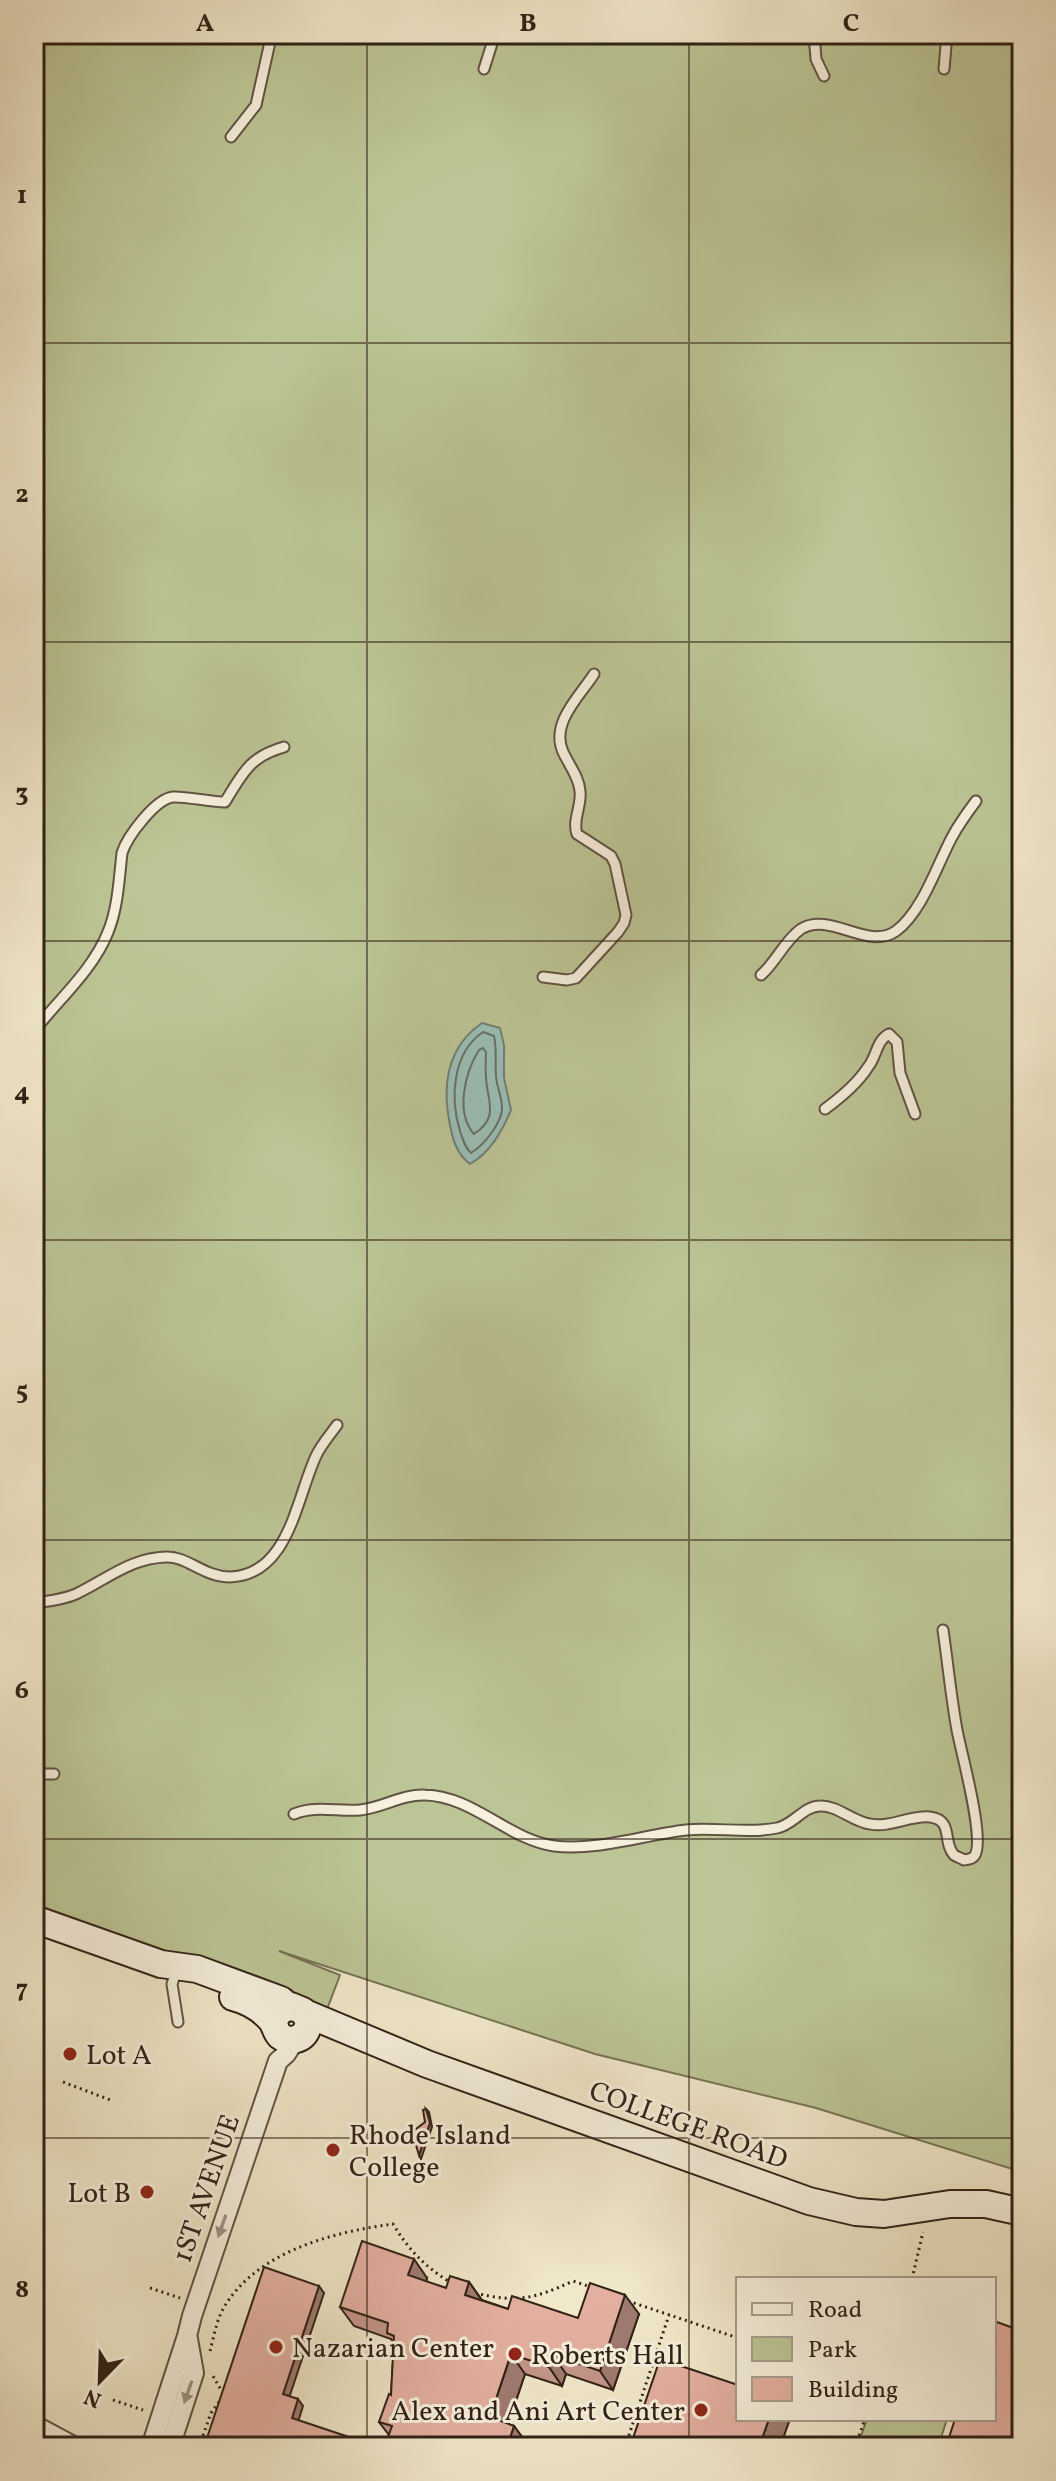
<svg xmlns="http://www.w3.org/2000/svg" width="1056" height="2481" viewBox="0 0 1056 2481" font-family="Vollkorn,serif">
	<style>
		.green { fill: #bcc595; stroke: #767356; stroke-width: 2 }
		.water { fill: #9bc0b9; stroke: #718078; stroke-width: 2 }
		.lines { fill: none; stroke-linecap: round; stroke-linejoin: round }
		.shore { stroke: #667068; stroke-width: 2 }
		.lane-casing { stroke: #615344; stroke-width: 13 }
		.street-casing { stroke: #615344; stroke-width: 22 }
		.secondary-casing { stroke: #312117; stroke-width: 30 }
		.path { stroke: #312117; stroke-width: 3; stroke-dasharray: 2 4; stroke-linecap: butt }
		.lane { stroke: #f6f0dd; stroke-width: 9 }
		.street { stroke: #f6f0dd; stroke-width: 18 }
		.secondary { stroke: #f6f0dd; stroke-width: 26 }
		.wall { fill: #c3968a; stroke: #312117; stroke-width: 2 }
		.shaded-wall { fill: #9f7a70; stroke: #312117; stroke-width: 2 }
		.building { fill: #e3afa0; stroke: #312117; stroke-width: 2 }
		.oneway { fill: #9d9384 }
		.grid { fill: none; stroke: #312117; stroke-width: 2; stroke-opacity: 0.55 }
		.poi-dot { fill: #8f2418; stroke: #f6f0dd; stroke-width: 3 }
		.labels { text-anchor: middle; stroke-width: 6; stroke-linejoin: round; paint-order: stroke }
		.poi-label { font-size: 28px; fill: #312117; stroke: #f6f0dd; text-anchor: start }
		.street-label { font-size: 28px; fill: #312117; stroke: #f6f0dd }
		.neatline { fill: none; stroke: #312117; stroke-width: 3 }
		.grid-label { font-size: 26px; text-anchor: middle; font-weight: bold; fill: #312117 }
	</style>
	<rect width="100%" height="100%" fill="#f1e8ca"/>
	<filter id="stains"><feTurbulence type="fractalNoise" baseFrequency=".0025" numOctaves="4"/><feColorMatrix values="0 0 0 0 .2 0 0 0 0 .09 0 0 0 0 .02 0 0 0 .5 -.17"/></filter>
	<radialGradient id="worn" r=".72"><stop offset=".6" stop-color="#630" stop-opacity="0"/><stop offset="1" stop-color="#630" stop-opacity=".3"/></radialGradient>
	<path class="green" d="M34,34h988v2138l-206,-64 -221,-54 -316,-103 61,24 -14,37 -292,-103z
		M867,2419h80l-9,28h-81z"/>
	<path class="water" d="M482,1023l18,5 4,17v33l7,32c-9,21 -20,42 -41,54 -13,-10 -17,-23 -20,-39 -8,-39 -3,-78 32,-102z"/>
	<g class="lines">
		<path class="shore" d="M483,1032l11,4c3,13 1,26 2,39 0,11 6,21 6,32 1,15 -19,39 -31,46 -6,-5 -8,-13 -11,-22 -10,-32 -8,-78 23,-99z
			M483,1048l3,4c0,8 -1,17 0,25 1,24 14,40 -12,57 -19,-21 -9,-62 5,-84z"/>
		<g class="lane-casing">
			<path id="lane" d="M814,34l2,25 8,17
				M484,69l11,-35
				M944,69l3,-35
				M231,137l25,-32 14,-63 -1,-8
				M761,975c15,-13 24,-35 40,-46 29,-18 67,22 95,2 26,-19 41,-66 56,-94 7,-13 15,-24 24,-36
				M543,977l24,3 9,-2 42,-46 6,-9 2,-8 -11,-51 -4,-8 -34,-22c-5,-14 5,-28 3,-43 -1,-14 -11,-26 -17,-39 -13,-29 17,-56 31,-78
				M34,1031c25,-32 59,-61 74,-99 10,-24 11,-53 14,-79 5,-16 33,-54 51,-56 11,-1 38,5 52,5 18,-29 24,-45 59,-55
				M825,1109c15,-11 33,-26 43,-42 9,-11 8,-26 21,-33l8,8 3,31 15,41
				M34,1603c14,-2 29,-3 42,-9 30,-14 54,-36 90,-37 21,-1 38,20 64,20 59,-2 66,-78 86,-121 5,-11 14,-21 21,-31
				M34,1774h20
				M294,1814c21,-9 44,-2 66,-4 22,-2 42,-16 65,-15 48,1 84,45 129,51 44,5 89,-11 132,-16 30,-3 62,4 91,-2 16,-3 27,-22 43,-22 17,-1 33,16 50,18 20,4 41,-9 60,-7 24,3 12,25 24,38 3,2 7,3 10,5 5,-1 9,-1 11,-5 10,-17 -14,-103 -18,-125 -6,-33 -9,-66 -14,-100
				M177,1969l-5,15 6,38"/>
		</g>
		<g class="street-casing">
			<path id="street" d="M34,2425l41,22
				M151,2447l36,-111 5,-20 86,-255 8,-7 10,-15
				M170,2447l24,-74 -6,-34"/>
		</g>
		<g class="secondary-casing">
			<path id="secondary" d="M34,1919l127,45 36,5 84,31 7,6
				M233,1997c15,4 28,11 38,23 4,4 4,11 9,16 9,7 23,4 27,-7 3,-7 0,-12 -4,-18l-12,-5 -13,6 -4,10
				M305,2013l122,51 382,137 47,11 28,2 66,-10h36l36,8"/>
		</g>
		<path class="path" d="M63,2082l50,19
			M912,2279l11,-47
			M150,2288l30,10
			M475,2293c42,10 59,6 98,-12l18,6
			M628,2301l110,37
			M210,2351c4,-15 7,-34 16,-47 34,-53 107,-72 167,-80 15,25 32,43 57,58
			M113,2400l30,10
			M199,2447l12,-34 13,-18 -11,-19
			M625,2447l44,-132
			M855,2447l10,-28"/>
		<use href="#lane" class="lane"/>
		<use href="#street" class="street"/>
		<use href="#secondary" class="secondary"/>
	</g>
	<path class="wall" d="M427,2278l-1,4 20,6 23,-6 13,18 26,9 70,9 61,-4 -26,76 -47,-16 -4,12 -37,-12 -17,50 6,2 14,19 -1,2h-135l-5,-7 2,-5 -10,-13 12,-27 3,-52 -3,-4 -37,-13 -14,-19z"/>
	<path class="shaded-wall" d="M426,2109l3,3 3,15 -11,32 -2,-4 11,-32z
		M414,2259l13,19 -5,17 -14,-20z
		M469,2282l14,20 -18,-7z
		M319,2286l5,7 -36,108 -5,-7z
		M625,2295l14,19 -26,76 -13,-19z
		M511,2354l14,20 -21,63 -14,-20z
		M553,2355l13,19 -4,12 -13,-19z
		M298,2399l5,7 -6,19 -5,-7z
		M1022,2407v31l-3,9h-11z
		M769,2419h21l-10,28h-21z
		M514,2426l14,19 -1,2h-20z"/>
	<path class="building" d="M426,2109l4,14 -11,32 -7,-23 13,-10 -2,-12z
		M362,2241l52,18 -6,16 38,13 4,-12 19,6 -4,13 43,14 4,-13 66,22 12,-35 35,12 -25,76 -47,-16 -4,12 -38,-13 -21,63 24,9 -7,21h-113l1,-4 -8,-3 5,-14 -13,-4 10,-28 2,1 3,-59 -7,-3 1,-10 -48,-16z
		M264,2267l55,19 -36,108 15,5 -6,19 87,29h-175z
		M994,2321l28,10v76l-14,40h-62l9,-28h39z
		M660,2359l78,26v34h31l-10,28h-129z"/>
	<defs><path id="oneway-solid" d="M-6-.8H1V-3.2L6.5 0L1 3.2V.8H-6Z" transform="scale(2)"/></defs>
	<g class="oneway">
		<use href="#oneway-solid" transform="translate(222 2226) rotate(109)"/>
		<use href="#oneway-solid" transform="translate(188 2392) rotate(109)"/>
	</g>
	<path class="grid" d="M367,34v2413M689,34v2413M34,343h988M34,642h988M34,941h988M34,1240h988M34,1540h988M34,1839h988M34,2138h988"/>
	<g class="poi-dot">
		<circle cx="70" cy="2054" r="8"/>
		<circle cx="333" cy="2150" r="8"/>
		<circle cx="147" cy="2192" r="8"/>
		<circle cx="276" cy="2347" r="8"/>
		<circle cx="515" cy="2354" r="8"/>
		<circle cx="701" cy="2410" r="8"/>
	</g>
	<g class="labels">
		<g class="poi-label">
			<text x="86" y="2064">Lot A</text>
			<text x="349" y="2144">Rhode Island<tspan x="349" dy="32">College</tspan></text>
			<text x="131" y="2202" text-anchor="end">Lot B</text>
			<text x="292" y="2357">Nazarian Center</text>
			<text x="531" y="2364">Roberts Hall</text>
			<text x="685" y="2420" text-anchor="end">Alex and Ani Art Center</text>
		</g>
		<g class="street-label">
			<text transform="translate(689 2124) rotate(20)" y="10">COLLEGE ROAD</text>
			<text transform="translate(205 2188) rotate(-71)" y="10">1ST AVENUE</text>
		</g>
	</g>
	<rect width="1056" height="2481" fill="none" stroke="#f1e8ca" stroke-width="88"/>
	<rect x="736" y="2277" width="260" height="144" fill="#f6f0dd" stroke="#a79d8e" stroke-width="2"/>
	<rect x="752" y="2303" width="40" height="12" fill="#f6f0dd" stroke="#a79d8e" stroke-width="2"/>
	<text x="808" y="2317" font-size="24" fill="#312117">Road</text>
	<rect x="752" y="2337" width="40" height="24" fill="#bcc595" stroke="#a79d8e" stroke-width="2"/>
	<text x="808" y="2357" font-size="24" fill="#312117">Park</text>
	<rect x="752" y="2377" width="40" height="24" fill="#e3afa0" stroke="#a79d8e" stroke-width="2"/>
	<text x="808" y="2397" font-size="24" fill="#312117">Building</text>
	<g transform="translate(100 2381) rotate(203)" stroke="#f6f0dd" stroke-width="6" paint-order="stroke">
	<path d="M0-6L14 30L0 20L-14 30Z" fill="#312117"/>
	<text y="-12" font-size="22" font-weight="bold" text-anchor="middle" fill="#312117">N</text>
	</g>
	<rect x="44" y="44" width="968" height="2393" class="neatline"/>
	<g class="grid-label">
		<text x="205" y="31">A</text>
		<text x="528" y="31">B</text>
		<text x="851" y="31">C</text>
		<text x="22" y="203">1</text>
		<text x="22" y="502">2</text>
		<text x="22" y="801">3</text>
		<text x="22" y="1100">4</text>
		<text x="22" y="1399">5</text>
		<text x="22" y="1698">6</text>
		<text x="22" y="1997">7</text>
		<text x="22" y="2297">8</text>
	</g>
	<rect width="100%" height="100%" filter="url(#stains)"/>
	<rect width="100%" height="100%" fill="url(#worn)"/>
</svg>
